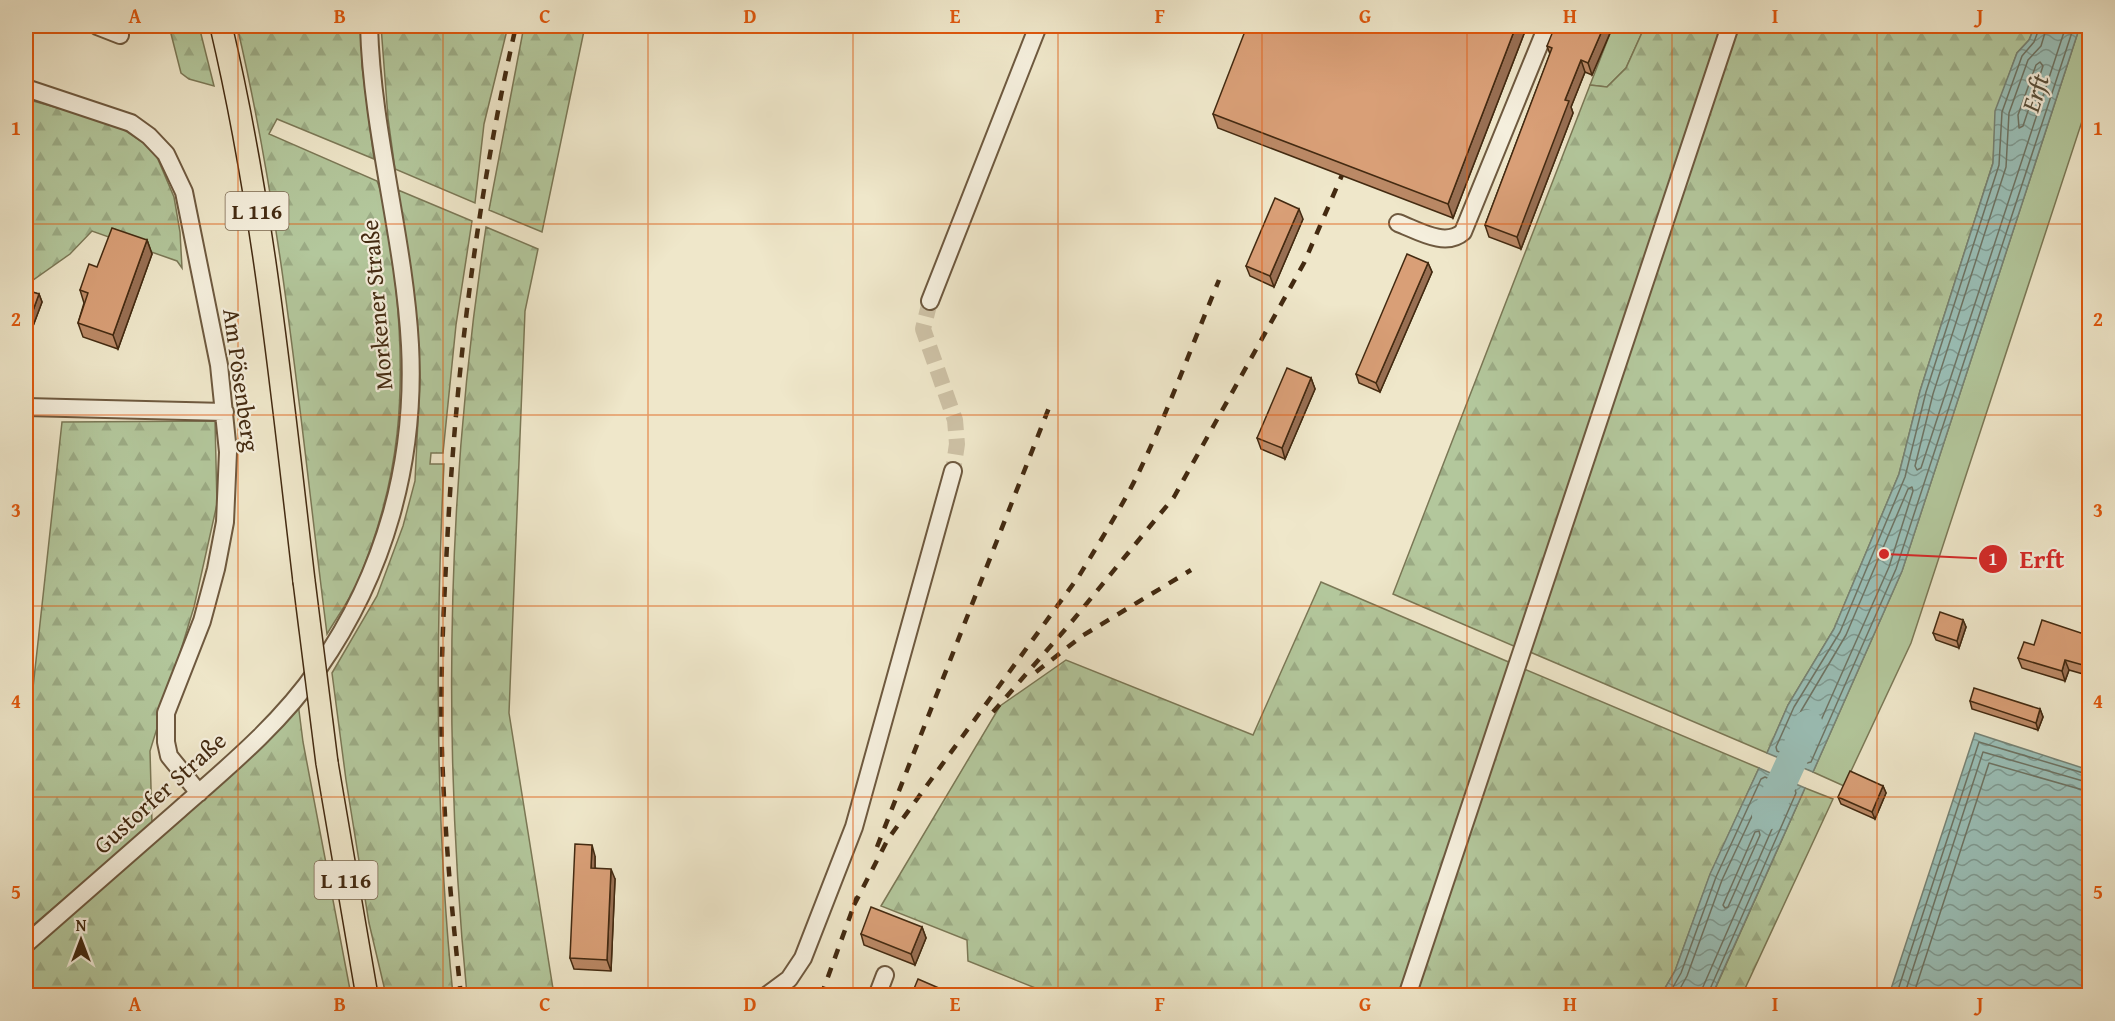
<svg xmlns="http://www.w3.org/2000/svg" width="2115" height="1021" viewBox="0 0 2115 1021" font-family="'Gentium Book Plus',serif">
	<style>
		.grass { fill: #b3c79c; stroke: #7b7856; stroke-width: 1.5 }
		.forest { fill: url(#forest-firs); stroke: #7b7856; stroke-width: 1.5 }
		.water { fill: url(#water-waves); stroke: #778375; stroke-width: 1.5 }
		.lines { fill: none; stroke-linecap: round; stroke-linejoin: round }
		.shore { stroke: #6e7464; stroke-width: 1.5 }
		.river { stroke: #9abfb7; stroke-width: 30 }
		.minor-tunnel { stroke: #cdc1a5; stroke-width: 16; stroke-dasharray: 16 8; stroke-linecap: butt }
		.minor-casing { stroke: #6e593f; stroke-width: 20 }
		.major-casing { stroke: #432a11; stroke-width: 24 }
		.minor { stroke: #f5efdd; stroke-width: 16 }
		.major { stroke: #efe7ca; stroke-width: 21 }
		.rail { stroke: #432a11; stroke-width: 4.5; stroke-dasharray: 10 10; stroke-linecap: butt }
		.major-bridge-casing { stroke: #432a11; stroke-width: 24; stroke-linecap: butt }
		.major-bridge { stroke: #efe7ca; stroke-width: 21 }
		.wall { fill: #bb8966; stroke: #432a11; stroke-width: 1.5 }
		.shaded-wall { fill: #986f53; stroke: #432a11; stroke-width: 1.5 }
		.building { fill: #d99f77; stroke: #432a11; stroke-width: 1.5 }
		.grid { fill: none; stroke: #e0570c; stroke-width: 1.5; stroke-opacity: 0.55 }
		.labels { text-anchor: middle; stroke-width: 4.5; stroke-linejoin: round; paint-order: stroke }
		.shield { fill: #f5efdd; stroke: #78654e; stroke-width: 1.5 }
		.shield-label { font-size: 22px; font-weight: bold; fill: #432a11 }
		.street-label { font-size: 24px; fill: #432a11; stroke: #f5efdd }
		.water-label { font-size: 26px; font-style: italic; fill: #594f3a; stroke: #f5efdd }
		.leader { fill: none; stroke: #d62828; stroke-width: 2 }
		.callout-dot { fill: #d62828; stroke: #f5efdd; stroke-width: 2 }
		.mark-label { font-size: 18px; text-anchor: middle; font-weight: bold; fill: #fff }
		.callout-label { font-size: 26px; text-anchor: middle; font-weight: bold; fill: #d62828; stroke: #f5efdd; stroke-width: 4.5; stroke-linejoin: round; paint-order: stroke }
		.neatline { fill: none; stroke: #e0570c; stroke-width: 2 }
		.grid-label { font-size: 20px; text-anchor: middle; font-weight: bold; fill: #e0570c }
	</style>
	<defs>
		<pattern id="forest-firs" width="22" height="20" patternUnits="userSpaceOnUse" patternTransform="scale(1.5)"><rect width="22" height="20" fill="#b3c79c"/><path d="M5 1l3.5 6h-7zM16 11l3.5 6h-7z" fill="#9bab85"/></pattern>
		<pattern id="water-waves" width="16" height="10" patternUnits="userSpaceOnUse" patternTransform="scale(1.5)"><rect width="16" height="10" fill="#9abfb7"/><path d="M0 5q4-4 8 0t8 0" fill="none" stroke="#7f9b93"/></pattern>
	</defs>
	<rect width="100%" height="100%" fill="#efe7ca"/>
	<filter id="stains"><feTurbulence type="fractalNoise" baseFrequency=".00333" numOctaves="4"/><feColorMatrix values="0 0 0 0 .2 0 0 0 0 .09 0 0 0 0 .02 0 0 0 .5 -.17"/></filter>
	<radialGradient id="worn" r=".72"><stop offset=".6" stop-color="#630" stop-opacity="0"/><stop offset="1" stop-color="#630" stop-opacity=".3"/></radialGradient>
	<path class="grass" d="M1613,26h32l-19,42 -19,19 -17,-2z
		M2080,26h9v74l-178,543 -67,143 -31,-14 89,-201z"/>
	<path class="forest" d="M169,26h30l15,60 -25,-7 -8,-6z
		M237,26h124l1,40 12,93 -97,-40 -8,15 108,47c10,24 15,71 18,98 12,111 6,201 -38,304 -8,18 -20,34 -30,51 -26,-204 -43,-408 -90,-608z
		M381,26h127l-24,98 -9,79 -80,-34 -7,-51z
		M524,26h61l-43,206 -53,-22z
		M1645,26h80l-209,621 -123,-53 197,-509 17,2 19,-19z
		M1736,26h299l-6,14 -12,13 -21,58 -3,52 -73,228 -21,83 -65,155 -46,76 -21,48 -237,-101z
		M26,99l89,25 39,26 20,47 6,35 2,36 -5,-7 -85,-30 -22,23 -44,31z
		M398,190l74,31 -16,104 -13,128h-12l-1,11h14c-9,178 -9,354 9,531h-67l-17,-72 -23,-143 -14,-107 45,-77 26,-70 12,-45 5,-103 -2,-47z
		M486,227l52,22 -13,62 -16,402 45,282h-87c-25,-256 -20,-513 19,-768z
		M215,421l2,83 -23,103 -44,144 2,73 -126,107v-179l36,-330z
		M1321,582l190,81 -110,332h-348l-85,-34 -1,-21 -86,-34 119,-200 66,-46 187,75z
		M1524,669l235,99 -49,107 -35,96 -14,24 -248,1z
		M297,695l6,47 48,253h-325v-51z
		M1805,788l28,11 -91,196 -30,1z"/>
	<path class="water" d="M2035,26h45l-178,545 -89,201 -46,-19 21,-48 46,-76 65,-155 21,-83 73,-228 2,-52 22,-58 12,-13z
		M1975,733l114,37 1,214 -4,11h-197z
		M1759,768l46,20 -93,207h-51l14,-24 35,-97z"/>
	<g class="lines">
		<path class="shore" d="M2040,26l-6,16 -12,14 -20,56 -3,53 -73,227 -21,85 -65,155 -46,75 -18,40 1,4 30,12 4,-1 85,-193 178,-543
			M2047,26l-6,20 -13,14 -19,53 -3,54 -73,227 -18,72 2,4 4,-2 145,-442
			M2040,62l3,4 -20,60 -4,2 -1,-13 18,-50z
			M1912,487l1,4 -24,76 -82,185 -3,2 -16,-7 -2,-4 15,-32 45,-76 62,-146z
			M1759,831l1,4 -32,72 -3,1 -2,-3 32,-73z
			M1668,996l13,-23 35,-96 45,-98 4,-2 30,13 1,3 -89,203
			M1676,996l11,-20 35,-96 43,-92 4,-1 16,7 1,3 -87,199
			M1896,996l83,-254 111,33
			M1904,996l79,-244 107,31
			M1913,996l76,-233 101,29"/>
		<path class="river" d="M1767,815l41,-90"/>
		<path class="minor-tunnel" d="M930,301l-7,28 32,91 2,24 -4,27"/>
		<g class="minor-casing">
			<path id="minor" d="M97,26l23,9
				M26,88l105,35 18,13 17,18 18,38 35,173 9,87 -3,70 -9,47 -14,52 -36,92v29l3,14 30,37
				M1398,223c19,7 47,25 65,9l84,-206
				M930,301l108,-275
				M26,407l199,5
				M26,944c51,-45 102,-89 153,-134 49,-43 102,-87 139,-141 67,-96 98,-208 92,-324 -6,-108 -38,-212 -41,-319
				M766,996l23,-17 14,-21 51,-131 99,-356
				M877,996l8,-21
				M1407,996l323,-970"/>
		</g>
		<g class="major-casing">
			<path id="major" d="M221,26c43,182 61,369 83,555
				M327,763l40,233"/>
		</g>
		<use href="#minor" class="minor"/>
		<use href="#major" class="major"/>
		<path class="rail" d="M1036,672l46,-36 109,-66
			M993,712l76,-87 105,-128 130,-234 38,-88
			M877,847l175,-447
			M854,905l34,-66 191,-263c20,-33 41,-66 58,-100 31,-64 55,-131 82,-196
			M461,996c-8,-74 -15,-147 -18,-220 -4,-77 0,-155 4,-231 9,-175 30,-349 69,-519
			M821,996l36,-99"/>
		<g class="major-bridge-casing">
			<path id="major-bridge" d="M304,581l23,182"/>
		</g>
		<use href="#major-bridge" class="major-bridge"/>
	</g>
	<path class="wall" d="M1527,26l-74,192 -235,-90 -5,-14z
		M1561,26h52l-21,49 -7,-3 -14,35 2,6 -52,136 -32,-12 -4,-12 65,-171 -3,-8z
		M1303,219l-29,68 -24,-11 -4,-10z
		M147,240l5,14 -34,95 -35,-12 -5,-14 6,-20 -4,-13 17,-23z
		M1428,263l4,9 -52,120 -21,-9 -3,-9z
		M26,290l13,4 3,8 -12,32 -4,-1z
		M1311,378l4,11 -30,70 -24,-10 -4,-11z
		M1963,620l3,7 -7,21 -23,-8 -3,-7z
		M2090,636v40l-21,-6 -4,11 -43,-13 -4,-10z
		M1970,701l70,8 3,8 -5,13 -66,-21z
		M1883,786l3,7 -11,26 -34,-15 -3,-7z
		M595,856v12l20,11 -4,92 -37,-2 -4,-11z
		M922,927l4,11 -11,27 -51,-20 -3,-11z"/>
	<path class="shaded-wall" d="M1516,26h11l-74,192 -5,-14z
		M1604,26h9l-21,49 -4,-12z
		M1581,60l4,12 -14,35 2,6 -52,136 -4,-12 48,-137z
		M1299,209l4,10 -29,68 -4,-11z
		M147,240l5,14 -34,95 -5,-14z
		M1428,263l4,9 -52,120 -4,-9z
		M39,294l3,8 -12,32 -3,-7z
		M1311,378l4,11 -30,70 -3,-11z
		M1963,620l3,7 -7,21 -2,-7z
		M2065,660l4,10 -4,11 -3,-10z
		M2040,709l3,8 -5,13 -2,-7z
		M1883,786l3,7 -11,26 -3,-7z
		M592,845l3,11v22l-4,-10z
		M611,869l4,10 -4,92 -4,-11z
		M922,927l4,11 -11,27 -4,-11z
		M941,989l2,7h-5z"/>
	<path class="building" d="M1247,26h269l-68,178 -235,-90z
		M1555,26l5,1 1,-1h43l-16,37 -7,-3 -16,40 4,1 -52,136 -32,-12 67,-177 -5,-2z
		M1275,198l24,11 -29,67 -24,-10z
		M112,228l35,12 -34,95 -35,-12 10,-30 -8,-3 9,-26 8,3z
		M1407,254l21,9 -52,120 -20,-9z
		M26,290l13,4 -12,33 -1,-1z
		M1287,368l24,10 -29,70 -25,-10z
		M1940,612l23,8 -6,21 -24,-8z
		M2042,620l48,16v31l-25,-7 -3,11 -44,-13 6,-16 10,3z
		M1974,688l66,21 -4,14 -66,-22z
		M1850,771l33,15 -11,26 -34,-15z
		M575,844l17,1 -1,23 20,1 -4,91 -37,-2z
		M871,907l51,20 -11,27 -50,-20z
		M918,979l23,10 -3,7h-27z"/>
	<path class="grid" d="M238,26v970M443,26v970M648,26v970M853,26v970M1058,26v970M1262,26v970M1467,26v970M1672,26v970M1877,26v970M26,224h2064M26,415h2064M26,606h2064M26,797h2064"/>
	<g class="labels">
		<g class="shield">
			<rect x="225.5" y="192" width="63" height="38" rx="4.5"/>
			<rect x="314.5" y="861" width="63" height="38" rx="4.5"/>
		</g>
		<g class="shield-label">
			<text x="257" y="219">L 116</text>
			<text x="346" y="888">L 116</text>
		</g>
		<g class="street-label">
			<text transform="translate(377 305) rotate(-95)" y="8">Morkener Straße</text>
			<text transform="translate(241 380) rotate(82)" y="8">Am Pösenberg</text>
			<text transform="translate(160 793) rotate(-42)" y="8">Gustorfer Straße</text>
		</g>
		<g class="water-label">
			<text transform="translate(2035 93) rotate(-73)" y="9">Erft</text>
		</g>
	</g>
	<path class="leader" d="M1884 554L1993 559"/>
	<g class="callout-dot">
		<circle cx="1884" cy="554" r="6"/>
		<circle cx="1993" cy="559" r="15"/>
	</g>
	<g class="mark-label">
		<text x="1993" y="565">1</text>
	</g>
	<g class="callout-label">
		<text x="2042" y="568">Erft</text>
	</g>
	<rect width="2115" height="1021" fill="none" stroke="#efe7ca" stroke-width="66"/>
	<g transform="translate(81 940)" stroke="#f5efdd" stroke-width="4.5" paint-order="stroke">
	<path d="M0-4.5L10 22L0 15L-10 22Z" fill="#432a11"/>
	<text y="-9" font-size="16" font-weight="bold" text-anchor="middle" fill="#432a11">N</text>
	</g>
	<rect x="33" y="33" width="2049" height="955" class="neatline"/>
	<g class="grid-label">
		<text x="135" y="23">A</text>
		<text x="340" y="23">B</text>
		<text x="545" y="23">C</text>
		<text x="750" y="23">D</text>
		<text x="955" y="23">E</text>
		<text x="1160" y="23">F</text>
		<text x="1365" y="23">G</text>
		<text x="1570" y="23">H</text>
		<text x="1775" y="23">I</text>
		<text x="1980" y="23">J</text>
		<text x="16" y="135">1</text>
		<text x="2098" y="135">1</text>
		<text x="16" y="326">2</text>
		<text x="2098" y="326">2</text>
		<text x="16" y="517">3</text>
		<text x="2098" y="517">3</text>
		<text x="16" y="708">4</text>
		<text x="2098" y="708">4</text>
		<text x="16" y="899">5</text>
		<text x="2098" y="899">5</text>
		<text x="135" y="1011">A</text>
		<text x="340" y="1011">B</text>
		<text x="545" y="1011">C</text>
		<text x="750" y="1011">D</text>
		<text x="955" y="1011">E</text>
		<text x="1160" y="1011">F</text>
		<text x="1365" y="1011">G</text>
		<text x="1570" y="1011">H</text>
		<text x="1775" y="1011">I</text>
		<text x="1980" y="1011">J</text>
	</g>
	<rect width="100%" height="100%" filter="url(#stains)"/>
	<rect width="100%" height="100%" fill="url(#worn)"/>
</svg>
